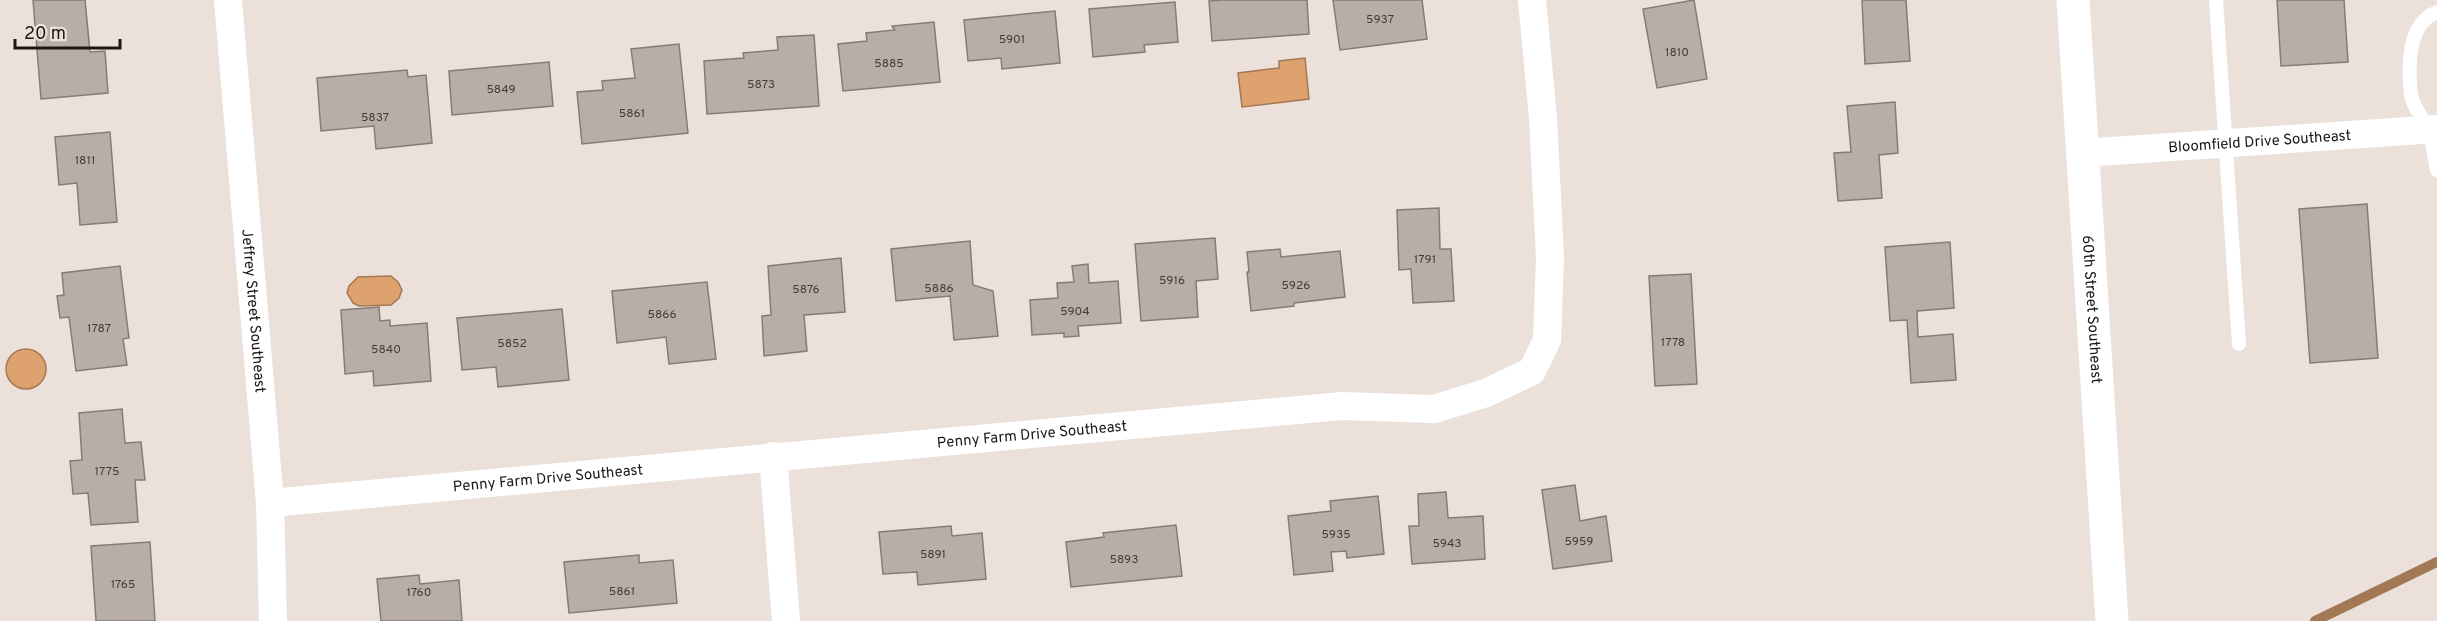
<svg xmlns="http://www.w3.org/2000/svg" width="2437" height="621" viewBox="0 0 2437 621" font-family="Overpass,sans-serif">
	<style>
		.water { fill: #dea26f; stroke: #a37854; stroke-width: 1.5 }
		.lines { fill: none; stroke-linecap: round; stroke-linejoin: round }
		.stream { stroke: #a37854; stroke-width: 10 }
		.building { fill: #b8aea7; stroke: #857c75; stroke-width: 1.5 }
		.service { stroke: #fff; stroke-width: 14 }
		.minor { stroke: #fff; stroke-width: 28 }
		.secondary { stroke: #fff; stroke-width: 33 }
		.labels { text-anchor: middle; stroke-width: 4.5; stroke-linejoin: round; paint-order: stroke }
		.number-label { font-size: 12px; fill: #423d39 }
		.street-label { font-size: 15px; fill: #1a1714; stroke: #ebe1da }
	</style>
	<rect width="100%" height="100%" fill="#ebe1da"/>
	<path class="water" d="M1305,58l4,41 -67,8 -4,-34 41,-5v-7z
		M391,276l7,6 4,8 -3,8 -8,7 -32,1 -6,-3 -6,-10 2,-7 9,-9z
		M6 369a20 20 0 1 1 40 0a20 20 0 1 1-40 0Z"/>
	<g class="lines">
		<path class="stream" d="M2315,621l122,-59"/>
	</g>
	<path class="building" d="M33,0h52l5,52 15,-1 3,42 -67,6z
		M1222,0h85l2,34 -97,7 -3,-40z
		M1333,0h89l5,39 -87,11z
		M1694,0l13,79 -50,9 -14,-79z
		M1862,0h44l4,61 -45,3z
		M2277,0h67l4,62 -67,4z
		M1175,2l3,40 -34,3 1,7 -52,5 -4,-48z
		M1055,11l5,52 -58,6 -1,-11 -33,3 -4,-41z
		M934,22l6,60 -97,9 -5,-47 29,-3 -1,-8 29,-3 -3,-4z
		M814,35l5,71 -112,8 -3,-53 40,-3 -1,-5 35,-3 -1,-13z
		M679,44l9,89 -106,11 -5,-52 26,-2 -1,-9 33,-3 -4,-29z
		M549,62l4,44 -101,9 -3,-44z
		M407,70l1,7 18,-2 6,68 -56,6 -2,-23 -53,5 -4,-53z
		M1895,102l3,51 -19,2 3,43 -44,3 -4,-48 17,-1 -4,-46z
		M110,132l7,90 -37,3 -3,-42 -18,2 -4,-48z
		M2367,204l11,154 -68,5 -11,-154z
		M1439,208l1,41h11l3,52 -41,2 -2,-34 -12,1 -2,-60z
		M1215,238l3,41 -22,2 2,36 -57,4 -6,-77z
		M970,241l3,44 20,6 5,45 -44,4 -4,-44 -54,5 -5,-52z
		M1950,242l4,66 -37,3 1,26 35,-3 3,46 -45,3 -4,-63 -17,1 -5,-74z
		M1280,249l1,8 59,-6 5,46 -51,6v3l-43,5 -4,-39h2l-2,-20z
		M841,258l4,54 -41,3 3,36 -43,5 -2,-40 9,-1 -3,-49z
		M1088,264l1,19 29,-2 3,42 -43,3 1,10 -15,1v-4l-32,2 -2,-35 28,-2 -1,-15 17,-1 -2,-16z
		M120,266l9,72 -6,1 4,26 -51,6 -7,-54 -9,1 -3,-22 7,-1 -2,-22z
		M1691,274l6,110 -42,2 -6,-110z
		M707,282l9,77 -47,5 -3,-27 -49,6 -5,-52z
		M379,307l1,14 10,-1v6l37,-3 4,58 -57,5 -1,-15 -28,3 -4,-64z
		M562,309l7,71 -71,7 -2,-20 -34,3 -5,-52z
		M122,409l3,34 16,-1 4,38h-10l3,42 -47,3 -3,-32 -15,1 -3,-33 12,-1 -3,-47z
		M1575,485l5,36 26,-5 6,45 -59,8 -11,-79z
		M1446,492l2,26 35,-2 2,43 -73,5 -3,-38h10l-1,-32z
		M1378,496l6,58 -37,4 -1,-7 -15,1 2,19 -39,4 -6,-59 43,-5 -1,-10z
		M1176,525l6,51 -111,11 -5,-45 38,-5 -1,-4z
		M951,526l1,10 30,-3 4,46 -68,6 -1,-13 -34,2 -4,-42z
		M150,542l5,79h-59l-5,-75z
		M639,555v8l34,-3 4,43 -108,10 -5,-51z
		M419,575l1,9 39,-4 3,41h-81l-4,-42z"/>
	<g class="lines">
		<path class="service" d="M2216,0l23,344
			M2437,12c-30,11 -29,55 -26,83 2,12 12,23 17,34 5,12 6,28 9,41"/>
		<g class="minor">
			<path id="s1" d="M228,0l42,503 3,118"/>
			<path id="s2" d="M2083,153l354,-24"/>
			<path d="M773,456l13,165"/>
			<path id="s3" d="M270,503l1072,-97 92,3 52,-16 46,-22 15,-31 3,-82 -7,-140 -11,-118"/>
		</g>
		<path class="secondary" id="s4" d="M2073,0l39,621"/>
	</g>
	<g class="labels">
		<g class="number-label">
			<text x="1380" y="23">5937</text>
			<text x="1012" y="43">5901</text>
			<text x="1677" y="56">1810</text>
			<text x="889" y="67">5885</text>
			<text x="761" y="88">5873</text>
			<text x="501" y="93">5849</text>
			<text x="632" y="117">5861</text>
			<text x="375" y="121">5837</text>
			<text x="85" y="164">1811</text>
			<text x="1425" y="263">1791</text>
			<text x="1172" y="284">5916</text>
			<text x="1296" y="289">5926</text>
			<text x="939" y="292">5886</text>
			<text x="806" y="293">5876</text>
			<text x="1075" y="315">5904</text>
			<text x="662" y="318">5866</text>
			<text x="99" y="332">1787</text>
			<text x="1673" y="346">1778</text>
			<text x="512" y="347">5852</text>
			<text x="386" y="353">5840</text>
			<text x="107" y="475">1775</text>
			<text x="1336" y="538">5935</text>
			<text x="1579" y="545">5959</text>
			<text x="1447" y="547">5943</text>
			<text x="933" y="558">5891</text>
			<text x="1124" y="563">5893</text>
			<text x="123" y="588">1765</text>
			<text x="622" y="595">5861</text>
			<text x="419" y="596">1760</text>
		</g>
		<g class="street-label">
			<text dy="5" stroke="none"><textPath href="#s2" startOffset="177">Bloomfield Drive Southeast</textPath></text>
			<text dy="5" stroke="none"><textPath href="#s1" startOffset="312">Jeffrey Street Southeast</textPath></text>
			<text dy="5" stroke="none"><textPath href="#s4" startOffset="310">60th Street Southeast</textPath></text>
			<text dy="5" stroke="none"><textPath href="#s3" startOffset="765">Penny Farm Drive Southeast</textPath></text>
			<text dy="5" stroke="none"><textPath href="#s3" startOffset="279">Penny Farm Drive Southeast</textPath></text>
		</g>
	</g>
	<path d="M15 39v9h105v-9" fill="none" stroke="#1a1714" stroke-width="3"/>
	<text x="24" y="39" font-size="18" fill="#1a1714" stroke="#ebe1da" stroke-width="4.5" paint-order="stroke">20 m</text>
</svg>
